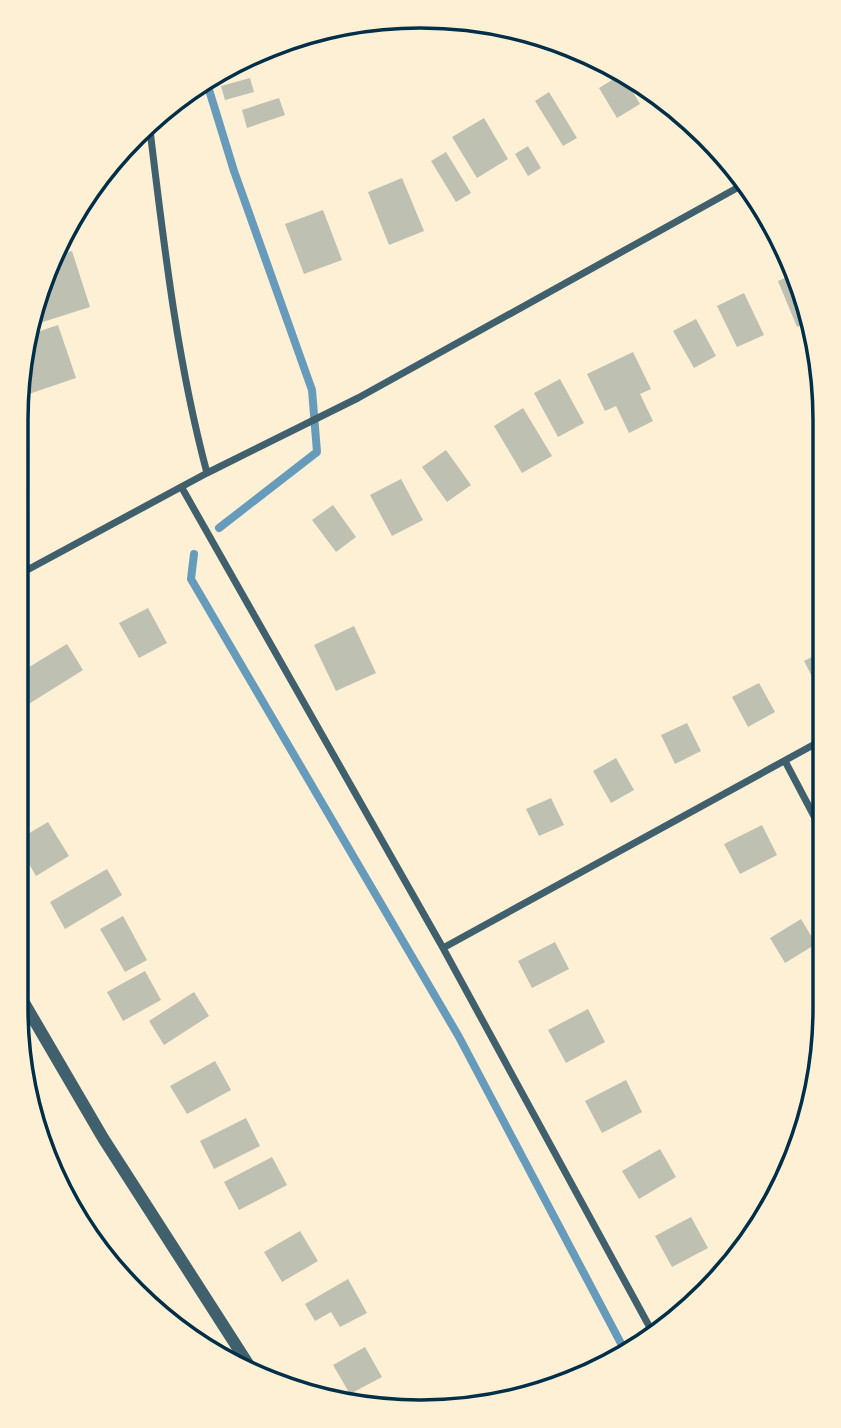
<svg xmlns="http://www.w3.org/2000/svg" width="841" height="1428" viewBox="0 0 841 1428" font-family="Commissioner,sans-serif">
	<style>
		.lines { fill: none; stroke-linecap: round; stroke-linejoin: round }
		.stream { stroke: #669bbc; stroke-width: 8 }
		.building { fill: #bec0b2 }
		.minor { stroke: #3f606c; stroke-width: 7 }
		.tertiary { stroke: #3f606c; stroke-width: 12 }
		.rim { fill: none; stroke: #003049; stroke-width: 3.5 }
	</style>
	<rect width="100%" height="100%" fill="#fdf0d5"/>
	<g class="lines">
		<path class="stream" d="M206,80l28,91 78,219 5,62 -98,76
			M194,554l-3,25 268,458 166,314"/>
	</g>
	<path class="building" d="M622,74l18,30 -23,14 -18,-30z
		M250,78l4,14 -29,8 -4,-14z
		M549,92l28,46 -14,8 -28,-45z
		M279,98l6,17 -38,13 -5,-18z
		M484,118l24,41 -31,19 -25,-41z
		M528,146l13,22 -13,8 -13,-22z
		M446,152l25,41 -15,9 -25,-41z
		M402,178l22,53 -35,14 -21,-53z
		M323,210l19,50 -38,14 -19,-50z
		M72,251l18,56 -60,19 7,-36 17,-33z
		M796,273l8,18 6,31 -13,5 -19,-46z
		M744,293l20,42 -27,12 -20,-41z
		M696,319l20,37 -22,12 -21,-37z
		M58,325l18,53 -59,20 11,-63z
		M633,352l18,37 -11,5 13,27 -24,12 -13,-27 -11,5 -18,-37z
		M560,379l24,44 -26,14 -24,-44z
		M523,408l29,48 -30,17 -28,-47z
		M446,450l25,35 -24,17 -25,-35z
		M401,479l22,41 -31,16 -22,-41z
		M333,505l23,32 -20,15 -24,-32z
		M148,608l19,35 -28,15 -20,-35z
		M354,626l22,47 -40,18 -22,-46z
		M67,644l16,26 -67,42v-37z
		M824,651v38l-4,3 -16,-31z
		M759,683l16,29 -27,15 -16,-30z
		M687,723l14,28 -26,13 -14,-29z
		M616,758l18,32 -23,13 -18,-32z
		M16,769l13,24 -13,7z
		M551,798l13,27 -25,11 -13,-27z
		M48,822l21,34 -33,20 -20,-35z
		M762,825l15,30 -37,19 -16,-30z
		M107,869l15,26 -57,34 -15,-27z
		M123,916l24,44 -22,12 -25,-43z
		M801,919l15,25 -31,19 -15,-25z
		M555,942l14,27 -37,19 -14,-27z
		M145,971l16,29 -38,21 -16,-29z
		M194,992l15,24 -45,29 -15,-24z
		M588,1009l17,33 -39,21 -18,-33z
		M215,1061l16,29 -44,24 -17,-28z
		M626,1080l16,32 -40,21 -17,-32z
		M246,1118l14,28 -46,23 -14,-28z
		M660,1149l16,28 -37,22 -17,-28z
		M272,1157l15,28 -48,25 -15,-28z
		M691,1217l17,31 -36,19 -17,-31z
		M300,1231l18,30 -36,21 -18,-30z
		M348,1279l19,34 -27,14 -9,-15 -16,9 -10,-17z
		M365,1347l17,30 -32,17 -17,-29z"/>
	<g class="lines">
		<path class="minor" d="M150,130c14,115 27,231 57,343
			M182,488l261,460 211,387
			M16,576l191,-103 151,-75 388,-215
			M785,761l39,74
			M443,948l381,-209"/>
		<path class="tertiary" d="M16,989l87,149 149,232"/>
	</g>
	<path d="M0 0H841V1428H0ZM420 28H421A392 392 0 0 1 813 420V1008A392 392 0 0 1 421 1400H420A392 392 0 0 1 28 1008V420A392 392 0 0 1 420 28Z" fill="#fdf0d5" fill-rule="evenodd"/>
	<path class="rim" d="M420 28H421A392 392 0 0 1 813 420V1008A392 392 0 0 1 421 1400H420A392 392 0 0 1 28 1008V420A392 392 0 0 1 420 28Z"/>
</svg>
